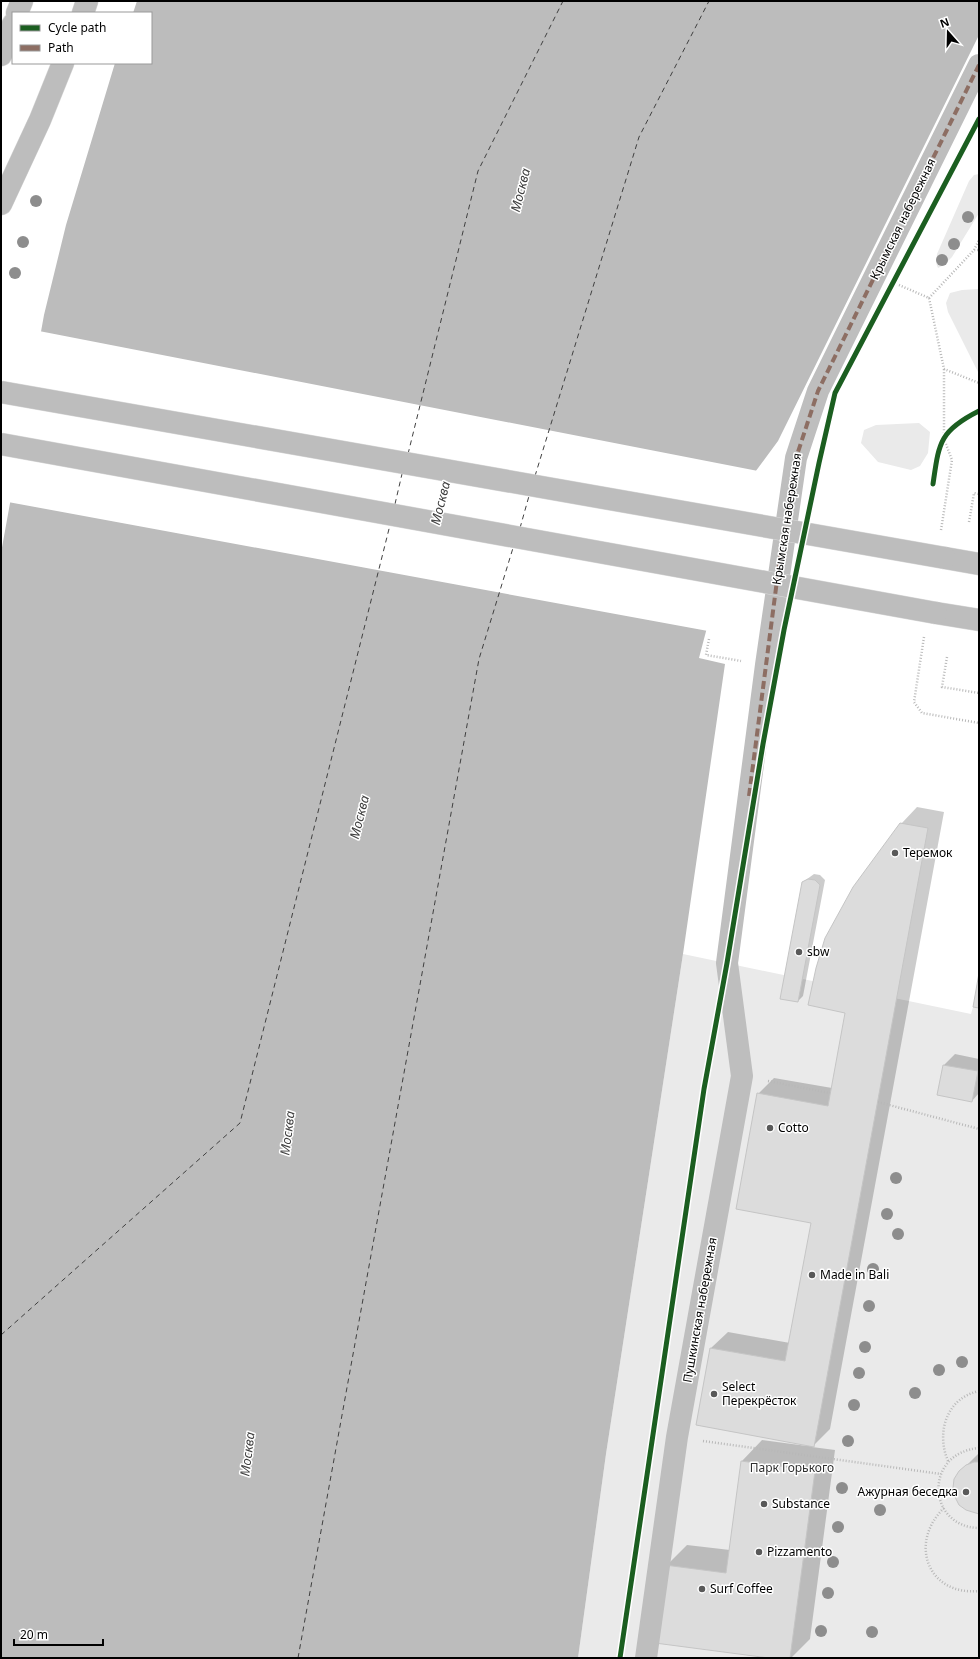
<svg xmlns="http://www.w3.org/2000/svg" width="980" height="1659" viewBox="0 0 980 1659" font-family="'Noto Sans',sans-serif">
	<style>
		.green { fill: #eaeaea }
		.water { fill: #bcbcbc }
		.pier { fill: #fff }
		.shadow { fill: #0003 }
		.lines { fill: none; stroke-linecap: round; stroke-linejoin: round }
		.ferry { stroke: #404040; stroke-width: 1; stroke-dasharray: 5 4; stroke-linecap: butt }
		.building { fill: #dcdcdc; stroke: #c5c5c5 }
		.major-casing { stroke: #dbdbdb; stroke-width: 23 }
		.path { stroke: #b8b8b8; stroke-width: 2.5; stroke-dasharray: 1 2; stroke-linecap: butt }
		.minor { stroke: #bebebe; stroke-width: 22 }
		.major { stroke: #bdbdbd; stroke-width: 22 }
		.major-bridge-casing { stroke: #dbdbdb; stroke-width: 23; stroke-linecap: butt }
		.major-bridge { stroke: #bdbdbd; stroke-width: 22 }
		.quiet { stroke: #8d6e63; stroke-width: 4; stroke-dasharray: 8 4; stroke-linecap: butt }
		.cycleway-casing { stroke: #fff; stroke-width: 8 }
		.cycleway { stroke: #1b5e20; stroke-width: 5 }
		.tree { fill: #8d8d8d }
		.poi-dot { fill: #595959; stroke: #fff; stroke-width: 1.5 }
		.labels { text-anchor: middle; stroke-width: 3; stroke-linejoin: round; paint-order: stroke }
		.street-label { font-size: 12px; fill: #000; stroke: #fff }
		.poi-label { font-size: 12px; fill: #000; stroke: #fff; text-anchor: start }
		.park-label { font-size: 12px; fill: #2f2f2f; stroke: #fff }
		.water-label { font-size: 13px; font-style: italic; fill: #404040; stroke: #fff }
	</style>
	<rect width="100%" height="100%" fill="#fff"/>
	<path class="green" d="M979,174v39l-27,44 -8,8 -6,3 -2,-5 1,-9 32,-73 5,-6z
		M979,289v85l-31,-62 -2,-9 4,-10 12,-3z
		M919,423l11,9 -2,21 -8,13 -9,4 -33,-8 -17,-19 3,-13 12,-5z
		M683,954l288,60 2,-7 6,1v650h-401l28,-204z"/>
	<path class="water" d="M137,1h842v34l-201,406 -34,46 -45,171 26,6 -42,290 -77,500 -28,204h-577v-1105l43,-238 22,-90 49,-162h36v-50h-18z"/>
	<path class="pier" d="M39,331l719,140 -12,17 -38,143 -700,-129z"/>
	<path class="shadow" d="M917,807l27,5 -114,617 -18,18 23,3 -25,189 -19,19h-14l-111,-92 21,-21 43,5 12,-89 20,-21 45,6 1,-1 -111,-20 14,-77 17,-16 62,11 22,-121 -54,-128 16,-16 58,10 69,-264z
		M814,874l6,1 5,5 -22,116 -5,5 5,-119z
		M955,1054l24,5v34l-7,8 -34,-7 6,-29z
		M978,1454h1v59l-19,-41z"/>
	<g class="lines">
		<path class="ferry" d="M408,454l70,-283 85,-170
			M535,476l104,-339 70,-136
			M395,504l7,-30
			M520,528l9,-32
			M1,1335l239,-212 150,-598
			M298,1658l181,-999 34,-111"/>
	</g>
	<path class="building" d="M900,823l28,5 -114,619 -118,-22 14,-77 75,13 26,-138 -75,-14 21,-116 71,13 17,-93 -37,-8 8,-37 9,-30 28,-51z
		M808,879l7,1 5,5 -22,117 -18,-3 22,-117z
		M979,973v35l-6,-1z
		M943,1065l35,6 -6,31 -35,-7z
		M741,1461l74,10 -25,187h-21l-114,-15 10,-78 61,8z
		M974,1462h5v52l-13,-4 -7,-5 -4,-8 -2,-9 1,-9 5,-8 7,-6z"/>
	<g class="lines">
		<g class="major-casing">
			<path id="major" d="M17,13l5,-12
				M83,13l4,-12
				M1,55l12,-31
				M1,204l39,-84 23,-57
				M945,558l34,6
				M936,613l43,7"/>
		</g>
		<path class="path" d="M974,250l5,-10
			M899,285l30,13 15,71 35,14
			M929,298l45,-48h5
			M969,522l5,-29 5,1
			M941,530l11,-70 -8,-21v-70
			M924,637l-10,65 8,11 57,10
			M709,639l-3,16 35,6
			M947,657l-5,30 37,6
			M768,1081l62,12
			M878,1102l101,27
			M703,1441l238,33
			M979,1448c-56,5 -52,79 0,80
			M948,1461c-12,-28 -2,-63 31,-70
			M944,1508c-36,35 -16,88 35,83"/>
		<path class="minor" d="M646,1658l31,-221 65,-361 -15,-113 39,-298 30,-207 22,-67 161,-326"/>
		<use href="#major" class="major"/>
		<g class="major-bridge-casing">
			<path id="major-bridge" d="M1,392l944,166
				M1,444l935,169"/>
		</g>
		<use href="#major-bridge" class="major-bridge"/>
		<path class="quiet" d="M749,796l30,-231 17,-107 22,-67 161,-326"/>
		<g class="cycleway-casing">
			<path id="cycleway" d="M933,484c6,-41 6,-53 46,-73
				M620,1658l84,-569 23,-126 36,-219 21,-114 35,-167 16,-70 144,-274"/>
		</g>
		<use href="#cycleway" class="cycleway"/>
	</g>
	<g class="tree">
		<circle cx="36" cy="201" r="6"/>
		<circle cx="968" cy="217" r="6"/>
		<circle cx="23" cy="242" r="6"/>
		<circle cx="954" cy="244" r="6"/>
		<circle cx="942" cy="260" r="6"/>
		<circle cx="15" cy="273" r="6"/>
		<circle cx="896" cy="1178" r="6"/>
		<circle cx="887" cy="1214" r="6"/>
		<circle cx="898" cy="1234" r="6"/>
		<circle cx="873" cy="1269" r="6"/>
		<circle cx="869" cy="1306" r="6"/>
		<circle cx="865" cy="1347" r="6"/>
		<circle cx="962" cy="1362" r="6"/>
		<circle cx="939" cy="1370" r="6"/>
		<circle cx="859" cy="1373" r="6"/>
		<circle cx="915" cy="1393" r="6"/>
		<circle cx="854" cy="1405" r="6"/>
		<circle cx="848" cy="1441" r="6"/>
		<circle cx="842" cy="1488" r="6"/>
		<circle cx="880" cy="1510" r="6"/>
		<circle cx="838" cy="1527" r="6"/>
		<circle cx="833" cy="1562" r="6"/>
		<circle cx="828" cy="1593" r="6"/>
		<circle cx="821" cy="1631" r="6"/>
		<circle cx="872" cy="1632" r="6"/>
	</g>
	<g class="poi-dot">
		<circle cx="895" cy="853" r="4"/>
		<circle cx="799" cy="952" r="4"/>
		<circle cx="770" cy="1128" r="4"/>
		<circle cx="812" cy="1275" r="4"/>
		<circle cx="714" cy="1394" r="4"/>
		<circle cx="966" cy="1492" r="4"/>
		<circle cx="764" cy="1504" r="4"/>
		<circle cx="759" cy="1552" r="4"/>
		<circle cx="702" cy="1589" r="4"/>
	</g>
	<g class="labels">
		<g class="street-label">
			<text transform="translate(903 219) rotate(-64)" y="4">Крымская набережная</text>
			<text transform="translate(787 519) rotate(-81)" y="4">Крымская набережная</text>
			<text transform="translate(700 1310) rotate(-80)" y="4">Пушкинская набережная</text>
		</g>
		<g class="poi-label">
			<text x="903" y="857">Теремок</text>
			<text x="807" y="956">sbw</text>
			<text x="778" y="1132">Cotto</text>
			<text x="820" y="1279">Made in Bali</text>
			<text x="722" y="1391">Select<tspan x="722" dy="14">Перекрёсток</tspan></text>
			<text x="958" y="1496" text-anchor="end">Ажурная беседка</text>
			<text x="772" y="1508">Substance</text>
			<text x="767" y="1556">Pizzamento</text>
			<text x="710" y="1593">Surf Coffee</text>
		</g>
		<g class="park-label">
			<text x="792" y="1472">Парк Горького</text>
		</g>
		<g class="water-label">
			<text transform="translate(520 190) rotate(-76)" y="5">Москва</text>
			<text transform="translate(440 503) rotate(-76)" y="5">Москва</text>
			<text transform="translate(359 817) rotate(-76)" y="5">Москва</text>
			<text transform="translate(287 1133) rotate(-83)" y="5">Москва</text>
			<text transform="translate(247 1454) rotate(-83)" y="5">Москва</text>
		</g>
	</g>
	<rect width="980" height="1659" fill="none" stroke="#000000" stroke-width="4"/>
	<rect x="12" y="12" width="140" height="52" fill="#ffffff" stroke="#999999"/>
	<rect x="20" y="25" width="20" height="6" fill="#1b5e20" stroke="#999999"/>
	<text x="48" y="32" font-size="12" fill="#000000">Cycle path</text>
	<rect x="20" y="45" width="20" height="6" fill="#8d6e63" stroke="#999999"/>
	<text x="48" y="52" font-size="12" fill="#000000">Path</text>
	<g transform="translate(948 32) rotate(340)" stroke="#ffffff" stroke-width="3" paint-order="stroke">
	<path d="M0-3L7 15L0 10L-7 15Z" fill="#000000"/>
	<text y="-6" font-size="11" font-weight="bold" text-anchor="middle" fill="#000000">N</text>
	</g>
	<path d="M14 1639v6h89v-6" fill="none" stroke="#000000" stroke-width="2"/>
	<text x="20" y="1639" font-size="12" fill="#000000" stroke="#ffffff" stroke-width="3" paint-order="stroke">20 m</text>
</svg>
